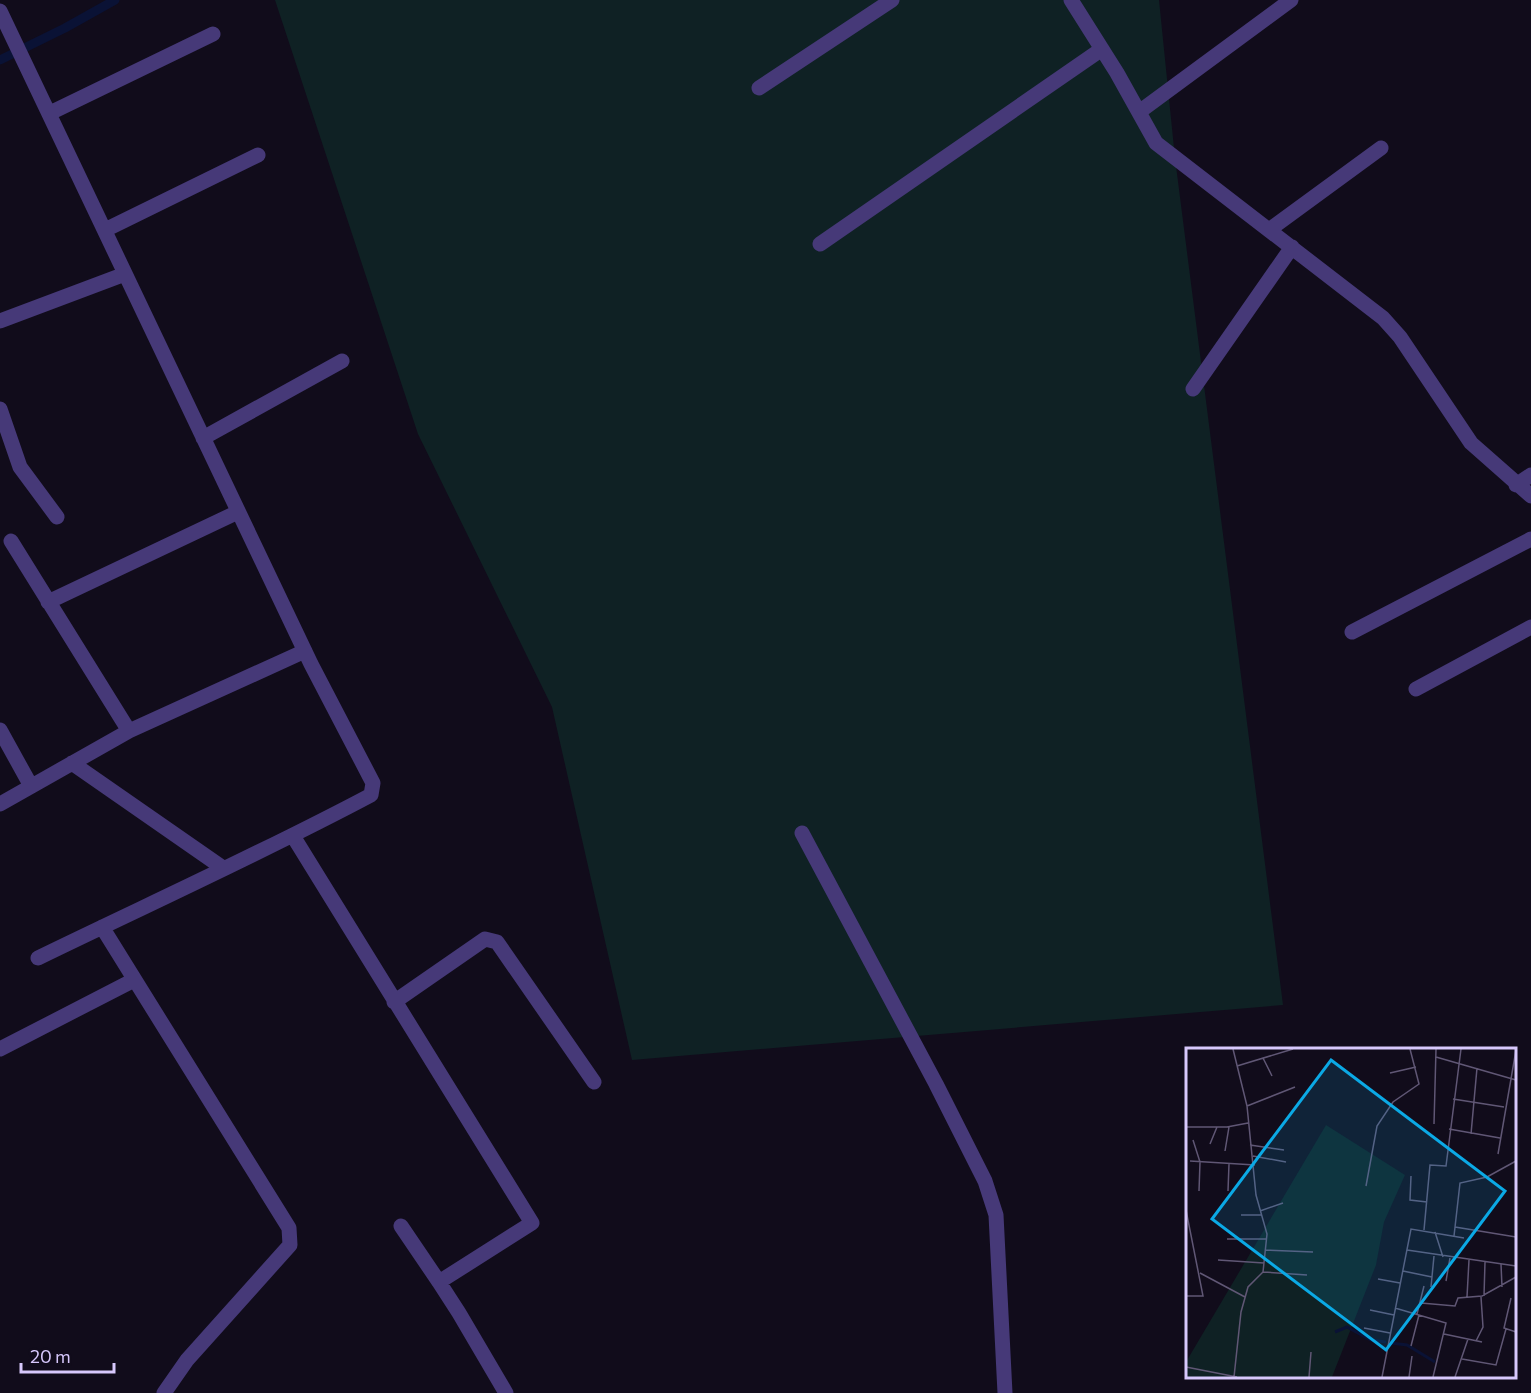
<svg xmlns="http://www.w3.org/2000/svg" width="1531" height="1393" viewBox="0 0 1531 1393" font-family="Commissioner,sans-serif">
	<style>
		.green { fill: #0f2124 }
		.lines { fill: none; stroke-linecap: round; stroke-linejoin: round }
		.stream { stroke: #0a1235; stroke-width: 9 }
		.minor { stroke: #463978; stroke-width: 15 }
		.inset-river { fill: none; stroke: #0a1235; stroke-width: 3 }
		.inset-road { fill: none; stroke: #605775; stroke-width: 1.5 }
		.view { fill: #0ba9e5; fill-opacity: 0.15; stroke: #0ba9e5; stroke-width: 3 }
		.inset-edge { fill: none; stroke: #d7c8fc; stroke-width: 3 }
	</style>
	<rect width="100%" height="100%" fill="#110c1b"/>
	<path class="green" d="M275,0h884l16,158 108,847 -651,55 -80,-353 -134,-273z"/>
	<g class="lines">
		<path class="stream" d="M0,60l65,-32 50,-28"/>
		<path class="minor" d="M1071,0l46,73 39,70 227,175 17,19 71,106 60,53
			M0,11l311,653 62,119 -2,12c-109,58 -222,109 -333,163
			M759,88l133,-88
			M1139,112l152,-112
			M50,113l163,-79
			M105,230l153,-75
			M1269,230l112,-82
			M820,244l282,-195
			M0,321l125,-47
			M1193,389l99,-142
			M0,409l20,58 37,50
			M203,438l139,-77
			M1516,485l15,-10
			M11,541l118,190
			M48,602l190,-90
			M1352,632l179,-93
			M1416,689l115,-62
			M0,730l31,56
			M72,763l151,105
			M0,804l129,-73 176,-80
			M802,833l134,251 49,97 11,34 9,178
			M293,836l239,387 -93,59 20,31 47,80
			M102,927l187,301 1,17 -103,115 -23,33
			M394,1002l91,-63 12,3 97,140
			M0,1049l134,-69
			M401,1226l38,56"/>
	</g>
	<g transform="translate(1186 1048)">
		<rect width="330" height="330" fill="#110c1b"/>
		<path d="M140,77l79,50 -21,47 -8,43 -44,112h-146v-15z" fill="#0f2124"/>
		<path class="inset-river" d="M149,284l12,-5 24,13 15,2M205,295l16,2 28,17"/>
		<path class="inset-road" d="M47,1l14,57 9,89 11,39 -4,38 -15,15 -7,25 -7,65M250,9l80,23M77,10l9,18M51,18l56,-17M204,25l26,-6M267,51l51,8M61,58l48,-19M248,76l2,-75M0,79h41l21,-4M263,81l51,9M285,86l6,-66M7,92l7,22 -1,29M24,96l7,-17M64,97l34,5M39,103l4,-24M312,106l18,-104M67,108l33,6M4,113l65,4M225,128l-1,24 17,2M180,138l11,-60 16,-24 26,-18 -9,-35M42,143l1,-27M0,162l17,86h-17M74,163l23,-8M55,167h20M269,179l61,10M238,182l6,-65 16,1 15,-117M249,184l8,25M268,188l6,-53 27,-6 29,-16M41,191h39M79,202l48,2M221,202l109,16M32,212l46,3M315,216l1,23M217,223l29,6M77,224l44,3M14,225l45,24M192,231l22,4M260,233l4,-23M245,239l3,-31M298,248l1,-34M281,249l2,-37M325,250l-7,30 12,4M235,255l34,3 3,-8 24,-2 34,-19M209,260l51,15 -13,54M184,262l24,5M231,266l7,-28M178,280l26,5M258,286l38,8M290,293l7,-14 -2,-30M225,298l8,-31M276,311l34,6 10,-36M0,319l51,10M123,329l2,-25M196,329l29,-148 53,9M223,329l3,-21M269,329l13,-38"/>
		<path class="view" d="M145,12l174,131 -119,159 -174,-131z"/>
		<rect width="330" height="330" class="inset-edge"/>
	</g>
	<path d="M21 1363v9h93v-9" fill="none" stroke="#d7c8fc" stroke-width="3"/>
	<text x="30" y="1363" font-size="18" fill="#d7c8fc" stroke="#110c1b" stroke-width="4.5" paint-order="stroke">20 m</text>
</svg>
